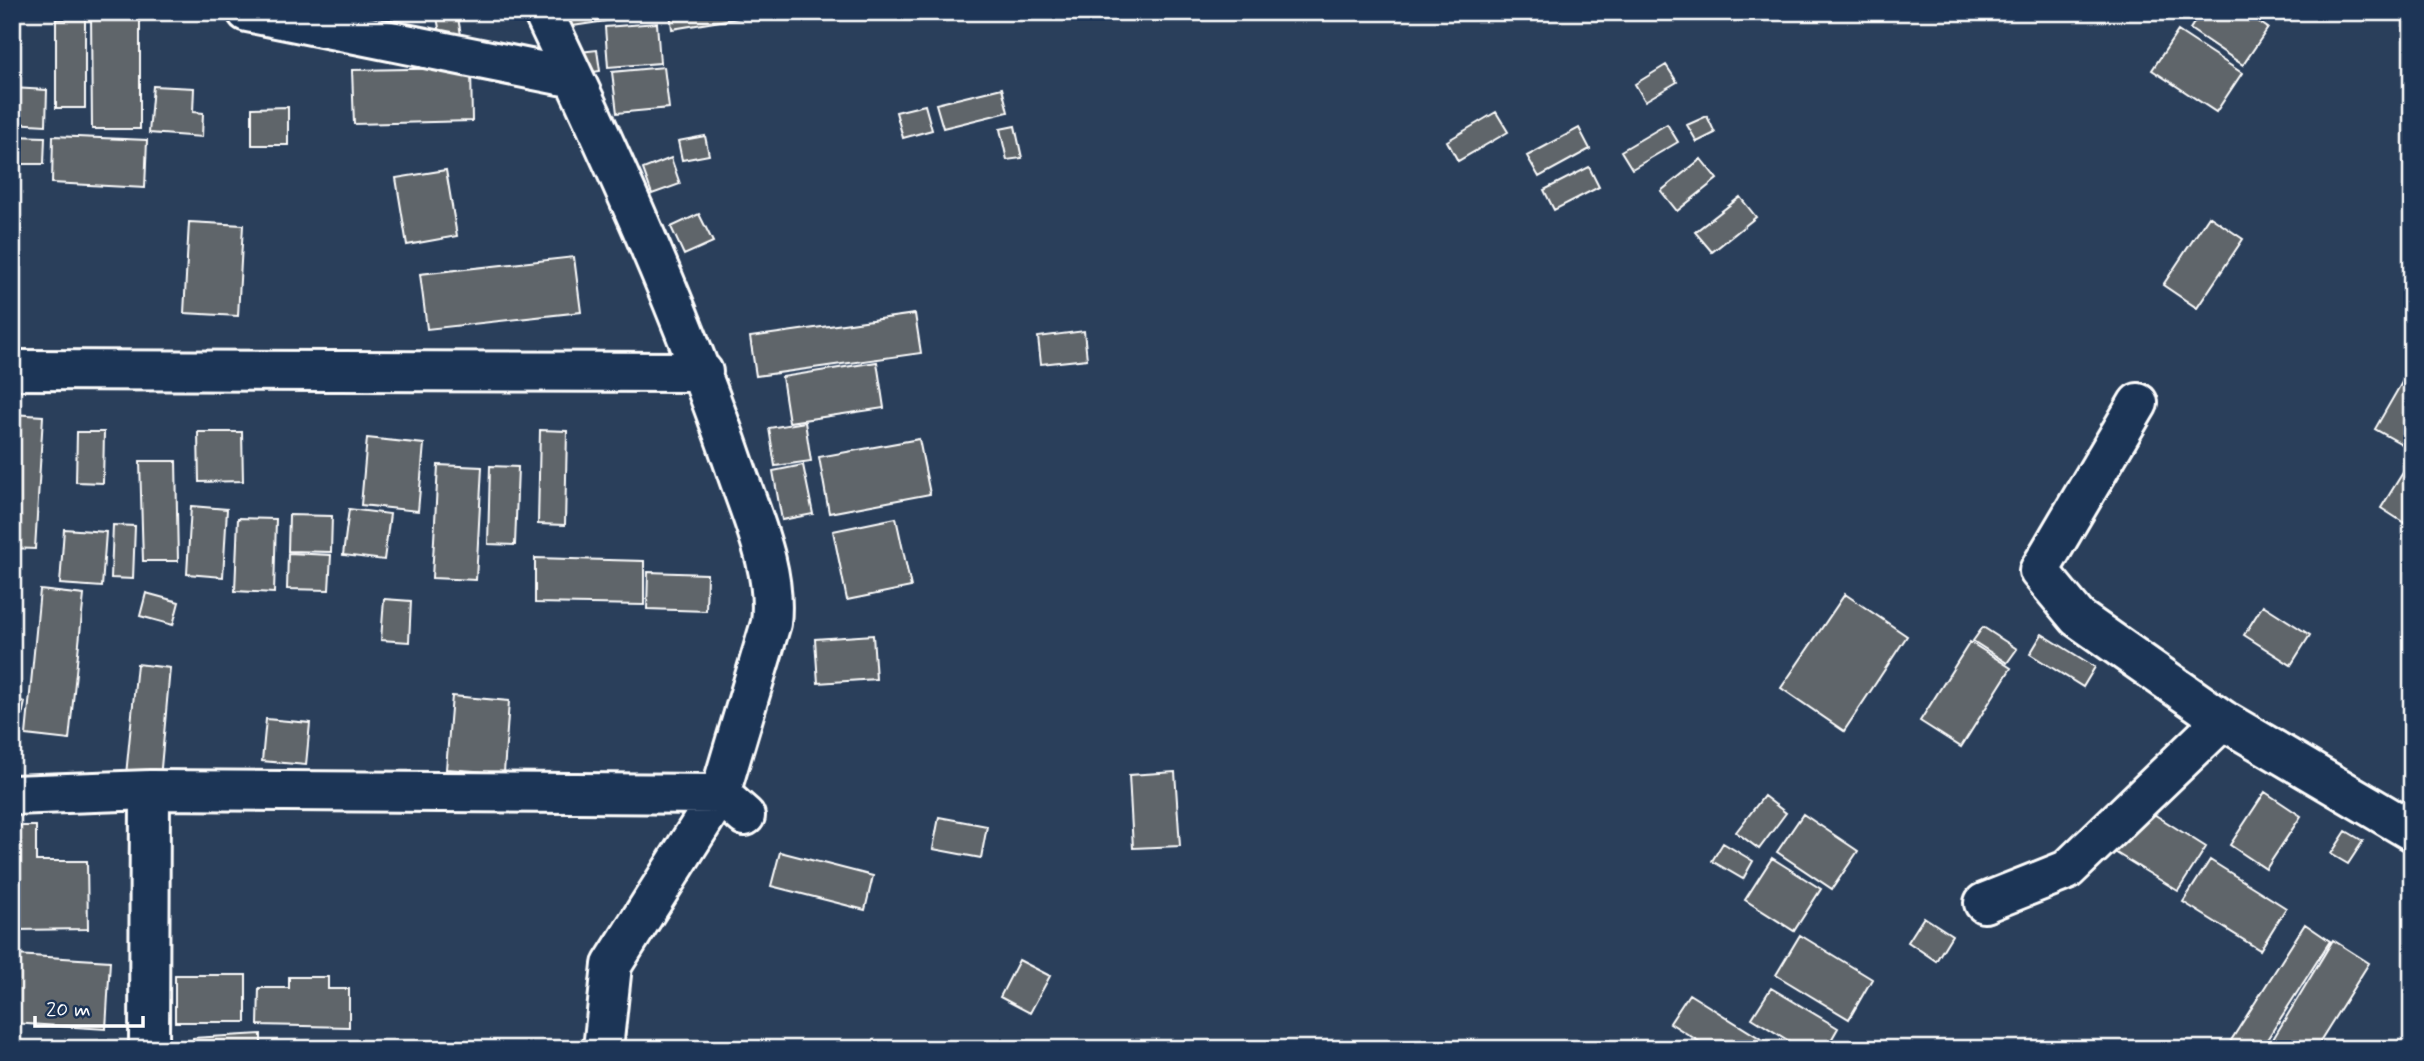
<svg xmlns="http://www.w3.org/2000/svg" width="2424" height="1061" viewBox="0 0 2424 1061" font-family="Mynerve,sans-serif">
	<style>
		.building { fill: #5e656a; stroke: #fff; stroke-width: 2 }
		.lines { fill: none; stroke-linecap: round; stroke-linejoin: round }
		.minor-casing { stroke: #fff; stroke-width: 44 }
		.minor { stroke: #1d3557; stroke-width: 38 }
	</style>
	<rect width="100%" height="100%" fill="#2a3f5b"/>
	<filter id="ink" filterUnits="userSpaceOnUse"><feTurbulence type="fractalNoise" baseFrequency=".0143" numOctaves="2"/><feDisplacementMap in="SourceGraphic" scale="14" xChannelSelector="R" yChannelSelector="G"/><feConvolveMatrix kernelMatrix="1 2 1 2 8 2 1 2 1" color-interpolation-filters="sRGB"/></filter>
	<g filter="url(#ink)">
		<path class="building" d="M354,12h41v6h-40z
			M436,12h21l6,34 -20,3z
			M556,12h97v2l-94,14z
			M670,12h80l1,4 -79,13z
			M2201,12h43l24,16 -25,37 -53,-36z
			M91,14h49v115h-48z
			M56,19h29v89h-29z
			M657,23l3,40 -52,4 -3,-40z
			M2178,31l64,42 -26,39 -64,-42z
			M597,50l3,21 -27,4 -2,-22z
			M1666,65l11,17 -32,19 -10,-17z
			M664,67l5,41 -52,5 -5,-41z
			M471,68l1,53 -118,3 -2,-54z
			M153,86l41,2 -1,24 10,1 -1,24 -53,-4z
			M12,88l35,2 -1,35 -34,-2z
			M1002,88l6,24 -65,16 -7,-24z
			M925,105l7,25 -29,8 -7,-26z
			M288,107v38h-36v-37z
			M1496,112l12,20 -50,29 -11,-20z
			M1707,116l8,17 -18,9 -10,-17z
			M1667,124l11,18 -46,27 -11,-18z
			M1015,126l7,32 -15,2 -7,-31z
			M1579,128l11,21 -51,28 -12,-21z
			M12,136l33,1 -1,27h-32z
			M53,136l94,4 -2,48 -93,-5z
			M705,136l4,19 -27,5 -4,-19z
			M671,158l9,26 -28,10 -9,-25z
			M1701,159l16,20 -40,32 -16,-20z
			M1589,167l10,20 -45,23 -10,-20z
			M446,170l11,66 -50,9 -11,-67z
			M1740,197l16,20 -44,35 -17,-20z
			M699,214l14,28 -29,13 -13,-28z
			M2209,216l34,23 -46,69 -34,-23z
			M189,222l54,3 -5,91 -54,-3z
			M574,257l7,55 -154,17 -7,-55z
			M915,314l6,39 -165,23 -6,-39z
			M1084,331l3,28 -46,5 -3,-27z
			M877,362l7,46 -95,14 -7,-45z
			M2412,365v79l-3,4 -34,-19z
			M12,414l31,2 -8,133 -23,-1z
			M805,422l6,39 -36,5 -6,-38z
			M540,430l27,1 -2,94 -27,-1z
			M77,432h27l-1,51 -27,-1z
			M198,432h44l1,49 -44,1z
			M367,438l57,6 -6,67 -57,-6z
			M919,439l11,55 -101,19 -10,-56z
			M2412,458v70l-31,-20z
			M140,461h36l2,100h-35z
			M438,465l44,2 -6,113 -44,-2z
			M803,465l10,49 -31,6 -9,-49z
			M490,466l28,1 -3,78 -27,-1z
			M191,506l36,3 -4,68 -36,-3z
			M349,509l41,5 -6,46 -41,-5z
			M289,515l43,1 -1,36 -43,-1z
			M238,518l38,1 -2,74 -39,-2z
			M896,518l15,69 -64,13 -14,-69z
			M113,525l22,1 -2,53 -22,-1z
			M64,529l42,3 -4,55 -42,-3z
			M288,553l43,2 -2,35 -42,-1z
			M535,558l109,3v44l-109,-2z
			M648,572l59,2 -1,37 -59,-2z
			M40,590l44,5 -15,145 -43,-5z
			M146,593l33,9 -6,23 -33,-9z
			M1845,594l62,42 -63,95 -63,-43z
			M384,599l27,2 -2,41 -28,-2z
			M2263,605l47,30 -19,30 -47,-30z
			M1983,627l34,22 -10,14 -34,-22z
			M2042,634l53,33 -12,20 -53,-33z
			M873,635l3,44 -58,4 -3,-44z
			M1970,642l41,26 -50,79 -41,-26z
			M137,664l33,4 -10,111 -34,-4z
			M452,696l57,5 -5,72 -58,-4z
			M12,699l13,3 -11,51h-2z
			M266,719l44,4 -4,42 -44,-4z
			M1175,772l5,74 -47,2 -4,-73z
			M2265,792l36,24 -35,53 -36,-24z
			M1764,796l22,17 -27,36 -23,-17z
			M2141,806l65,41 -28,44 -65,-40z
			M1803,814l55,37 -26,38 -55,-37z
			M939,817l48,9 -6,32 -48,-9z
			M12,826h24v35h51l1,68 -73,1z
			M2346,831l17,10 -15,23 -17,-10z
			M1723,843l30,18 -10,18 -31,-18z
			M780,852l93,24 -8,34 -94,-24z
			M1772,858l49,31 -27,42 -49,-31z
			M2210,860l76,48 -26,42 -77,-48z
			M1924,917l28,18 -16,26 -28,-19z
			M2305,924l25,17 -69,108h-21l-10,-7z
			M1800,935l72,44 -23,40 -73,-44z
			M2333,940l36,23 -54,86h-48z
			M16,955l94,6 -4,68 -94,-6z
			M1019,960l31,16 -20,37 -30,-16z
			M175,975h71v47h-71z
			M289,977h39v12h21v38l-91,-2 1,-37h30z
			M1771,988l67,40 -12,21h-24l-50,-31z
			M1689,994l88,55h-66l-41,-26z
			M261,1034v15h-80v-6l12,-1v-4z"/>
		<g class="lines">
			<g class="minor-casing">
				<path id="minor" d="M247,12l327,66
					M543,12c71,149 140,302 193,458 17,50 41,101 35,153l-51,171 -108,171 -9,84
					M12,370l691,2
					M2138,403l-99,168 39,47 145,102 189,111
					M12,795l138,-5 570,4 25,22
					M1984,903l83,-33 156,-150
					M149,1049l1,-259"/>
			</g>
			<use href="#minor" class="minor"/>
		</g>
	</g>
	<rect width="2424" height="1061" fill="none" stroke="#1d3557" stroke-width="42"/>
	<rect x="21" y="21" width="2382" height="1019" fill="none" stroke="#fff" stroke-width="2.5" filter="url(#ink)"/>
	<path d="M35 1016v10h108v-10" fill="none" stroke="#ffffff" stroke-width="3.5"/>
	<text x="46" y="1016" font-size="21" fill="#ffffff" stroke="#1d3557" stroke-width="5" paint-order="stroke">20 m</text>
</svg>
